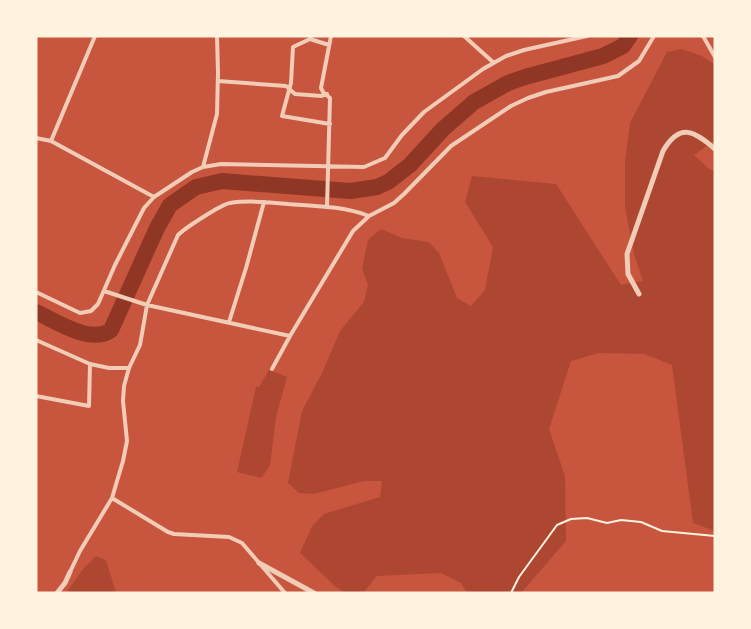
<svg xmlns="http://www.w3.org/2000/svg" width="751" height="629" viewBox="0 0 751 629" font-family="'IBM Plex Sans',sans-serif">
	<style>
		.green { fill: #ae4732 }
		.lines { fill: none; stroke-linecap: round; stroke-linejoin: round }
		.river { stroke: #8f3625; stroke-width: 16 }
		.path { stroke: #fff3e0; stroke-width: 2 }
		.minor { stroke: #f1ccb7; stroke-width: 4 }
		.tertiary { stroke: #f1ccb7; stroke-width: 5 }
	</style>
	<rect width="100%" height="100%" fill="#c8553d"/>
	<path class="green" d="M682,49l20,7 13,9v75l-21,15 15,14 6,2v360l-22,-8 -21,-158 -28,-11 -45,-1 -28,8 -22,68 16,47 1,65 -45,52h-54l-6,-10 -20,-10 -64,3 -14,17h-18l-9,-6 -36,-34 12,-27 12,-12 56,-17 2,-16h-18l-50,13 -15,-1 -11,-10 14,-72 20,-38 18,-42 24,-29 4,-17 -6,-16 6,-29 13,-11 21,9 27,4 10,11 18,45 14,8 14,-16 8,-43 -28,-45 7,-26 84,8 65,101 22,-4 -9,-27 -9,-47v-45l5,-39 37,-71z
		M269,370l18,7 -11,40 -6,49 -9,12 -24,-6 19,-85h3z
		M96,556l10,4 10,33h-50l17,-24z"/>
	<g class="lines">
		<path class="river" d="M36,312c20,9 55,33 75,18l46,-102 13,-23 26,-18 26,-6 128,10 27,-4 11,-5 22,-17 33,-36 31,-27 34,-19 17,-6 78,-21 20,-10 7,-10"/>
		<path class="path" d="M511,593l8,-16 38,-52 14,-6 16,-1 20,5 14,-3 20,2 21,9 53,5"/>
		<path class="minor" d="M311,36l-1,3 -17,8 -2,36 -9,33 48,8
			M464,36l30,27
			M703,36l12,21
			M310,39l19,6
			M218,81l68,5 9,8 26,2 6,-2
			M36,138l15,3 103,56
			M51,141l44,-105
			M203,167l14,-53 1,-41 -1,-37
			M327,207l3,-109 -7,-6 -2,-4 10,-52
			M104,291l43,14 143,31 63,-105 16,-15 25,-13 10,-9 47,-48 60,-40 17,-8 18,-6 72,-16 21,-15 15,-25
			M36,292l44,21 11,-2 7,-7 17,-39 29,-57 10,-11 38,-25 11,-5 18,-3 143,3 21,-9 17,-23 22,-23 59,-43 23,-13 18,-6 63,-14
			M229,322l17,-54 18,-66
			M36,340l54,24 19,4h20
			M272,369l18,-33
			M36,396l53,10 1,-42
			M112,498l56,34 6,2 55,3 13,6 43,50
			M70,572l10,-21 32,-53 11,-37 4,-20 -4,-40 1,-15 5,-18 11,-23 7,-40 31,-70c7,-7 44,-31 52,-32 19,-3 40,-1 58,1 27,2 55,2 81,12"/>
		<path class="tertiary" d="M639,294l-11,-20 -1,-20 36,-103c17,-29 31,-20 52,-2
			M259,563l55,30
			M57,593l8,-10 5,-11"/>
	</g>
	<rect width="751" height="629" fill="none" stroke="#fff3e0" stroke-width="75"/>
</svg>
